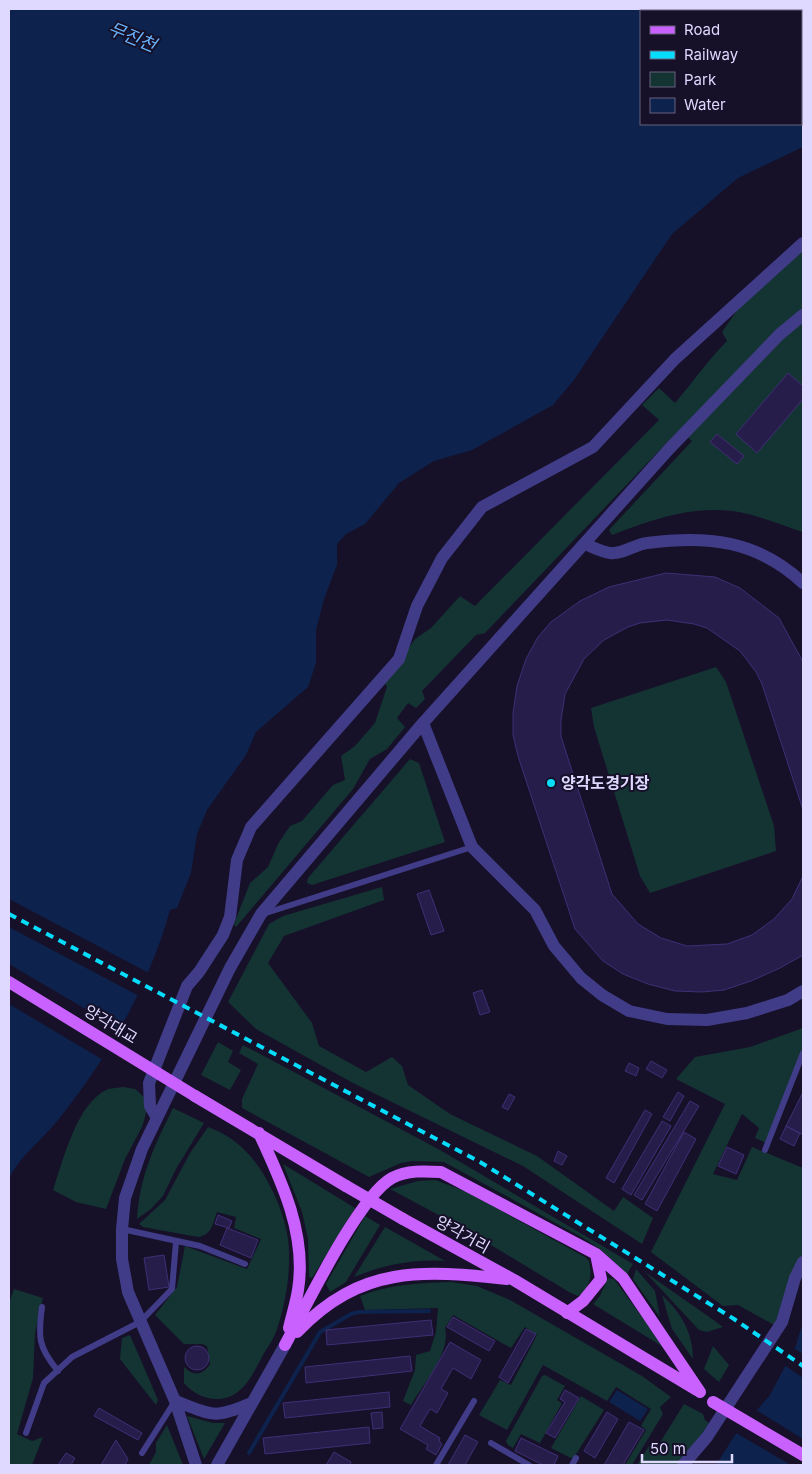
<svg xmlns="http://www.w3.org/2000/svg" width="812" height="1474" viewBox="0 0 812 1474" font-family="Inter,'Noto Sans KR',sans-serif">
	<style>
		.green { fill: #143333 }
		.water { fill: #0d224c; fill-rule: evenodd }
		.pier { fill: #161129 }
		.lines { fill: none; stroke-linecap: round; stroke-linejoin: round }
		.stream { stroke: #0d224c; stroke-width: 4 }
		.building { fill: #271d4a; stroke: #3f2f76 }
		.service { stroke: #413c88; stroke-width: 6 }
		.minor { stroke: #413c88; stroke-width: 12 }
		.primary { stroke: #c861fe; stroke-width: 12 }
		.rail { stroke: #06ddfd; stroke-width: 4; stroke-dasharray: 8 6; stroke-linecap: butt }
		.primary-bridge { stroke: #c861fe; stroke-width: 12 }
		.poi-dot { fill: #06ddfd; stroke: #161129; stroke-width: 2 }
		.labels { text-anchor: middle; stroke-width: 4; stroke-linejoin: round; paint-order: stroke }
		.poi-label { font-size: 16px; font-weight: bold; fill: #dfd9ff; stroke: #161129; text-anchor: start }
		.street-label { font-size: 16px; fill: #dfd9ff; stroke: #161129 }
		.water-label { font-size: 18px; font-style: italic; fill: #68b4fe; stroke: #161129 }
	</style>
	<rect width="100%" height="100%" fill="#161129"/>
	<path class="green" d="M803,247v285c-23,-7 -47,-18 -71,-21 -42,-5 -82,9 -120,24l-3,-5 83,-89 -13,-11 -194,203 -9,2 -54,56 3,8 -9,9 -8,-5 -11,15 8,9 -18,22 -17,10 -17,30 -117,138 -2,-3 16,-41 18,-16 10,-23 12,-18 12,-5 31,-36 12,-5 -4,-24 14,-10 20,-23 12,-36 -3,-6 31,-42 16,-11 29,-32 15,10 184,-186 -17,-15 17,-17 16,15c18,-21 33,-43 52,-62l-5,-9 16,-23z
		M716,667l10,15 48,144 2,25 -126,42 -10,-17 -46,-149 -3,-19z
		M410,759l9,4 26,79 -133,43 -5,-2 1,-5z
		M382,887l2,13 -100,36 -16,27 44,60 7,23 47,26 26,-15 10,9 6,19 42,29 87,42 77,55 9,-14 30,21 -11,26 -119,-78 -170,-83 -97,-54 -28,-27 41,-78 14,-8z
		M803,1028v18l-3,10 -34,87 -11,-5 4,-10 -17,-14 -29,60 24,6 15,-33 51,21v86l-13,25 -7,26 -9,20 -36,-20 -15,1 -72,-54 74,-148 -49,-25 19,-22 55,-10z
		M218,1042l15,9 -5,11 13,8 -11,20 -29,-15z
		M243,1045l197,105 193,114 -6,10 -27,-25 -17,-11 -139,-76 -32,-1 -11,2 -32,14 -127,-69v-9l16,-35 -19,-11z
		M123,1087l12,2 9,8 3,13 -5,17 -17,32 -19,50 -30,-7 -23,-12c10,-29 24,-88 55,-101 4,-1 10,-1 15,-2z
		M173,1108l31,15 -28,46 -13,27 -12,13 -14,10c3,-44 17,-72 36,-111z
		M208,1127c25,9 42,25 56,48 13,22 24,49 25,75 1,27 -4,57 -13,82 -3,8 -9,16 -13,23 -6,11 -13,27 -23,35 -17,16 -43,9 -56,-7v-16c10,10 19,8 26,-3l-3,-18 -5,-2h-18l-29,-29 22,-28 8,-41 62,23 14,-30 -27,-11 2,-11 -19,-5c-4,11 -5,23 -19,25l-55,-10 -4,-3 26,-24 25,-47z
		M283,1164l72,44 -43,70 -3,-1 -1,-38 -6,-27z
		M435,1180l30,11 120,66 4,4c3,15 2,25 -11,35l-9,-4 -108,-65 -71,-38 28,-8z
		M365,1216l15,9 -34,57 -16,10 -4,-8z
		M385,1227l60,34c-33,-2 -61,4 -91,16z
		M636,1269l19,22 5,26 -27,-38z
		M645,1272l67,47 11,8 -16,5 -8,-2z
		M608,1278l6,1 51,69 -72,-44 7,-8z
		M451,1282l26,4 33,14 132,76 29,21 -11,10 3,7 -31,51h-7l21,-35 -5,-4 10,-17 -35,-22 -9,14 -64,-36 -36,65 -28,-15 21,-35 11,5 26,-50 -12,-8 -14,21 -58,-33 -8,13c6,25 -22,56 -34,77l-8,-4 12,-31 1,-15 14,-4 6,-19 2,-24 -73,2 -5,-14c30,-12 59,-13 91,-14z
		M14,1289l29,9 -8,35 -2,45 -16,56 15,7 11,-4 -11,28h-23v-162z
		M662,1295c19,18 31,37 31,64l-21,-30z
		M130,1335l28,65 -2,5 -36,-46 2,-21z
		M713,1346l16,19 -10,17 -15,-13z
		M545,1375l20,11 -8,14 5,3 -22,40 -19,-9 -8,14 -5,-3 -2,-4 36,-65z
		M581,1396l23,14 -31,49 -22,-11z
		M684,1404l19,10 2,6 4,3 -29,42h-43l12,-19 7,3z
		M187,1416l26,7h12l-21,36z
		M167,1425l16,40h-34l7,-13v-9z"/>
	<path class="water" d="M9,9h794v138l-65,31 -66,56 -98,146 -21,25 -81,45 -38,11 -35,22 -34,41 -19,10 -9,10v21l-13,34 -8,31v33l-8,24 -52,45 -10,23 -39,55 -10,24 -6,39 -14,35 -7,2c-21,76 -63,149 -112,210 -16,20 -37,35 -49,58zM641,11h160v113h-160z
		M803,1322v143h-87l19,-30 35,-40 26,-50z
		M617,1390l31,19 -8,12 -31,-19z"/>
	<path class="pier" d="M9,899l140,74 -10,23 -130,-69z
		M9,964l112,66 -18,30 -94,-56z
		M792,1347l11,7v24l-20,-14z
		M755,1409l48,30v26h-12l-57,-33z"/>
	<g class="lines">
		<path class="stream" d="M249,1453l71,-121 31,-18 8,-2 70,-1"/>
	</g>
	<path class="building" d="M788,373l15,13v13l-46,54 -21,-19z
		M717,434l27,22 -7,8 -27,-22z
		M666,573l49,4 25,11 39,30 24,44v148l-41,-126 -6,-12 -16,-21 -33,-23 -13,-4 -27,-4 -27,3 -12,4 -24,13 -20,19 -19,35 -4,26v16l4,13 47,145 26,30 23,14 26,8 40,-2 25,-9 22,-16 18,-20 11,-23v79l-23,13 -29,13 -27,9 -22,2 -27,-1 -27,-7 -25,-10 -20,-13 -28,-32 -57,-173 -5,-21v-22l4,-27 9,-27 12,-22 13,-15 29,-21 29,-14z
		M429,890l15,41 -13,4 -14,-41z
		M482,990l8,22 -10,3 -7,-22z
		M651,1061l16,9 -5,8 -16,-9z
		M629,1063l10,5 -3,8 -11,-5z
		M678,1092l6,4 -14,25 -7,-4z
		M803,1092v43l-17,-9z
		M509,1094l6,3 -7,13 -6,-3z
		M690,1101l9,5 -57,94 -8,-5z
		M645,1110l7,4 -38,69 -8,-5z
		M662,1121l9,5 -40,69 -9,-6z
		M786,1126l14,7 -6,13 -14,-7z
		M684,1132l12,7 -39,72 -12,-7z
		M727,1147l17,8 -8,19 -18,-8z
		M558,1151l9,5 -5,9 -8,-4z
		M218,1215l14,6 -3,7 -14,-4z
		M227,1228l31,12 -7,18 -31,-13z
		M164,1255l5,32 -20,3 -5,-32z
		M453,1317l42,24 -6,10 -42,-24z
		M431,1320l2,15 -106,10 -1,-15z
		M526,1329l10,5 -28,49 -9,-6z
		M450,1342l31,18 -10,19 -18,-11 -12,21 7,4 -11,20 -7,-4 -10,17 20,12 -1,3 3,3 -6,11 -10,-6 2,-4 -28,-16z
		M185 1358a12 12 0 1 1 24 0a12 12 0 1 1-24 0Z
		M410,1356l2,15 -106,12 -1,-16z
		M565,1390l14,8 -24,40 -9,-5 19,-31 -5,-3z
		M389,1392l1,15 -105,11 -2,-15z
		M99,1408l43,25 -4,7 -44,-24z
		M382,1412l1,16 -10,1 -2,-16z
		M607,1412l11,7 -23,39 -11,-7z
		M629,1422l15,8 -21,35h-19z
		M369,1427l1,16 -105,11 -2,-16z
		M465,1435l13,7 -13,23h-17z
		M521,1438l37,18 -4,9h-11l-28,-14z
		M116,1440l12,19 -3,6h-24z
		M334,1452l17,10 -1,3h-24z
		M66,1453l9,5 -4,7h-13z"/>
	<g class="lines">
		<path class="service" d="M266,913l206,-66
			M765,1150l38,-97
			M122,1229l78,17 45,18
			M42,1307c-4,30 -4,40 16,64
			M26,1433l18,-50 28,-26 68,-35 32,-33 4,-47
			M491,1443l38,22
			M142,1453l33,-52
			M436,1465l38,-64
			M572,1465l4,-7"/>
		<path class="minor" d="M585,544c8,3 17,8 25,9 11,2 26,-9 37,-10 60,-8 110,-3 156,40
			M423,723l49,124 63,63 19,36 27,32 21,17 27,16 38,8 40,1 40,-7 41,-13 15,-9
			M157,1118l-7,-12 -1,-23 38,-97 12,-14 24,-37 7,-18 7,-57 14,-33 148,-168 18,-53 25,-48 40,-51 111,-60 82,-88 128,-116
			M175,1401l21,64
			M249,1404c-37,16 -38,10 -74,-3l-47,-109 -6,-33v-30l3,-31 17,-49 88,-181 31,-54 162,-191 247,-275 110,-114 23,-19
			M217,1465l68,-120
			M683,1465l24,-28 75,-115 13,-44 8,-16"/>
		<path class="primary" d="M195,1096l151,90
			M259,1133c23,49 48,102 39,157 -2,13 -6,25 -9,38
			M403,1219l111,61 183,110
			M567,1313l16,-12 18,-22 -5,-25
			M297,1332c64,-67 125,-62 210,-53
			M285,1345c20,-37 74,-149 107,-167 15,-8 33,-7 49,-6l155,82 27,24 77,114"/>
		<path class="rail" d="M9,914l471,248 254,157 69,47"/>
		<path class="primary-bridge" d="M9,982l186,114
			M346,1186l57,33
			M713,1402l90,53"/>
	</g>
	<circle class="poi-dot" cx="551" cy="783" r="5"/>
	<g class="labels">
		<g class="poi-label">
			<text x="561" y="789">양각도경기장</text>
		</g>
		<g class="street-label">
			<text transform="translate(111 1024) rotate(31)" y="6">양각대교</text>
			<text transform="translate(463 1234) rotate(29)" y="6">양각거리</text>
		</g>
		<g class="water-label">
			<text transform="translate(132 37) rotate(22)" y="6">무진천</text>
		</g>
	</g>
	<rect width="812" height="1474" fill="none" stroke="#dfd9ff" stroke-width="20"/>
	<rect x="640" y="10" width="162" height="115" fill="#161129" stroke="#66617f"/>
	<rect x="650" y="26" width="25" height="8" fill="#c861fe" stroke="#66617f"/>
	<text x="684" y="35" font-size="15" fill="#dfd9ff">Road</text>
	<rect x="650" y="51" width="25" height="8" fill="#06ddfd" stroke="#66617f"/>
	<text x="684" y="60" font-size="15" fill="#dfd9ff">Railway</text>
	<rect x="650" y="72" width="25" height="15" fill="#143333" stroke="#66617f"/>
	<text x="684" y="85" font-size="15" fill="#dfd9ff">Park</text>
	<rect x="650" y="98" width="25" height="15" fill="#0d224c" stroke="#66617f"/>
	<text x="684" y="110" font-size="15" fill="#dfd9ff">Water</text>
	<path d="M642 1454v8h90v-8" fill="none" stroke="#dfd9ff" stroke-width="2.5"/>
	<text x="650" y="1454" font-size="15" fill="#dfd9ff" stroke="#161129" stroke-width="4" paint-order="stroke">50 m</text>
</svg>
